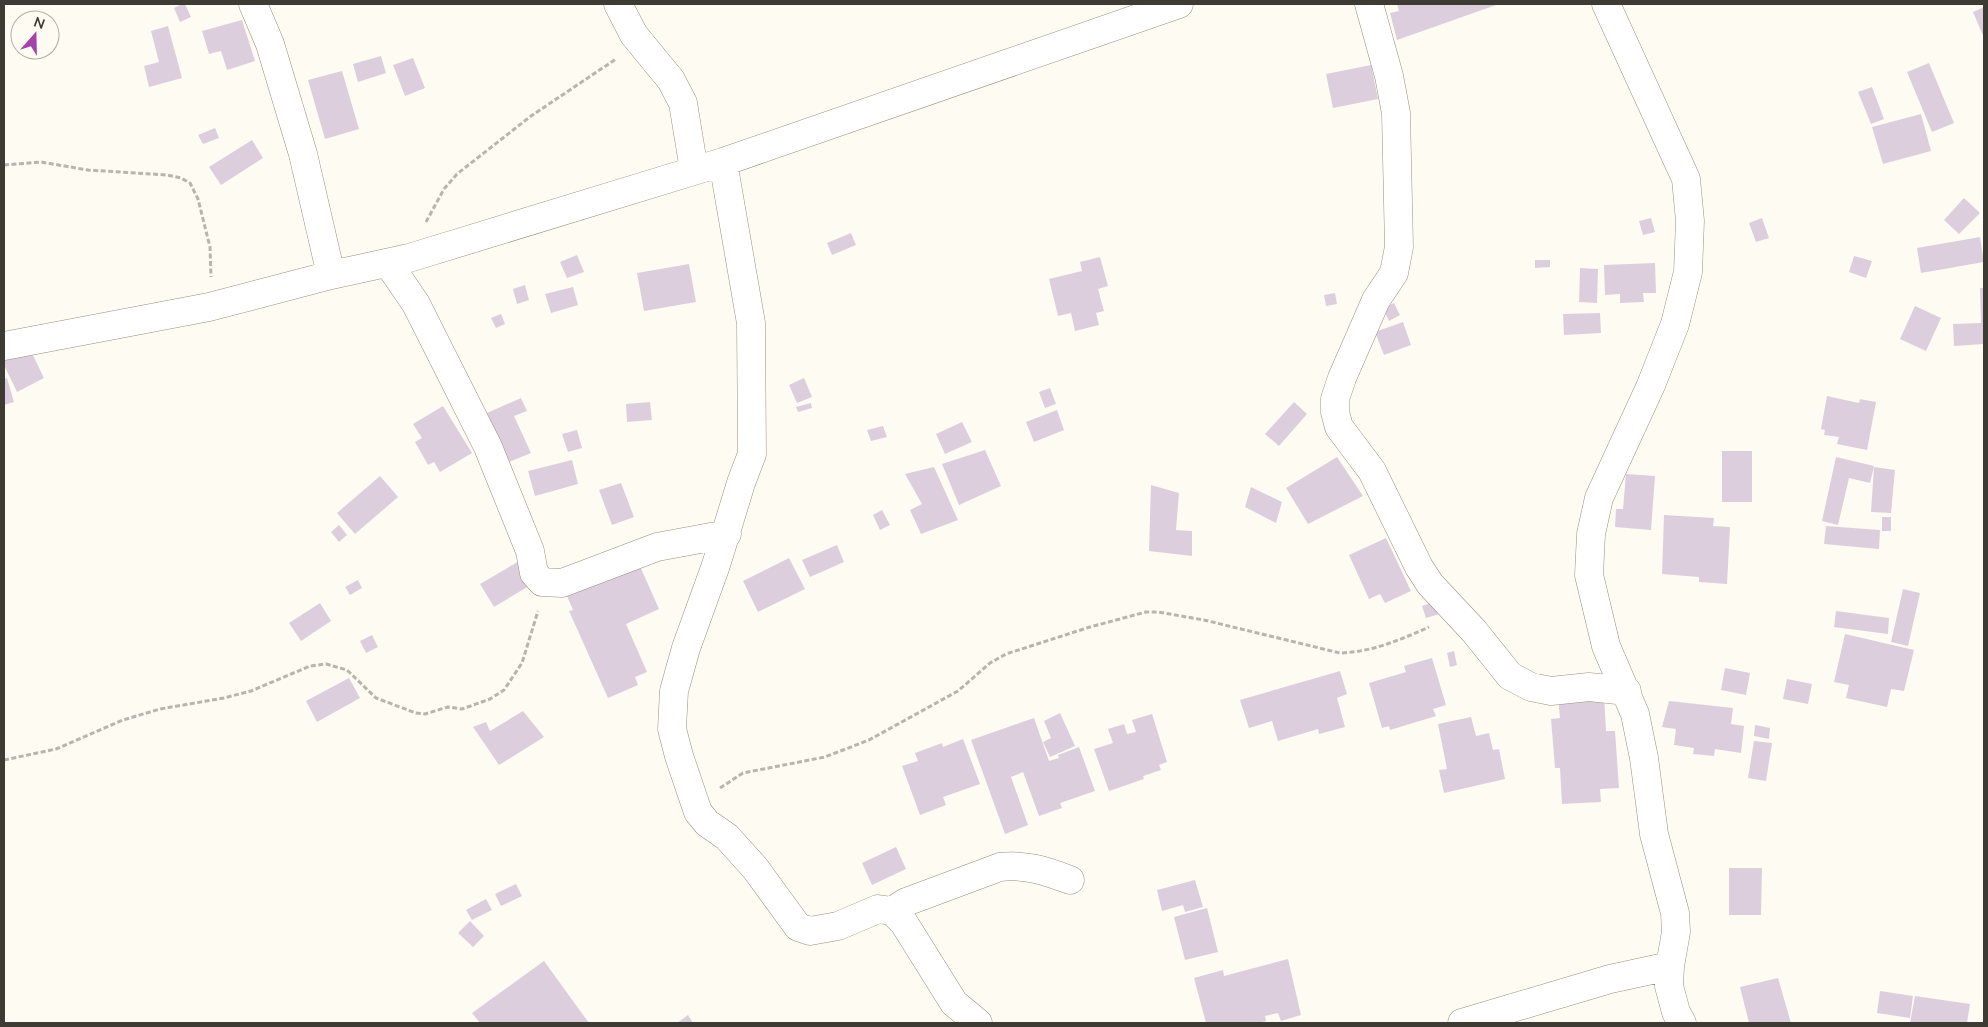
<svg xmlns="http://www.w3.org/2000/svg" width="1988" height="1027" viewBox="0 0 1988 1027" font-family="Mulish,sans-serif">
	<style>
		.building { fill: #ddcede }
		.lines { fill: none; stroke-linecap: round; stroke-linejoin: round }
		.minor-casing { stroke: #98917f; stroke-width: 29 }
		.path { stroke: #b8b5ae; stroke-width: 3; stroke-dasharray: 5 2.5; stroke-linecap: butt }
		.minor { stroke: #fff; stroke-width: 28 }
	</style>
	<rect width="100%" height="100%" fill="#fefbf3"/>
	<path class="building" d="M182,4h3l6,13 -11,5 -6,-14z
		M1397,4h102l-102,36 -7,-27 9,-2z
		M1984,7v31l-11,-26z
		M242,20l13,41 -28,9 -6,-19 -12,3 -7,-23z
		M168,26l14,52 -33,9 -5,-21 15,-4 -8,-31z
		M381,56l5,17 -28,9 -5,-18z
		M413,58l12,30 -20,8 -12,-31z
		M1929,63l25,60 -22,9 -25,-60z
		M1371,65l7,34 -45,9 -7,-34z
		M342,71l17,58 -34,10 -17,-59z
		M1872,87l12,32 -13,5 -13,-32z
		M1921,114l10,37 -48,13 -11,-37z
		M215,128l4,10 -16,6 -5,-9z
		M252,140l11,18 -42,27 -12,-18z
		M1964,198l16,15 -21,21 -15,-14z
		M1651,218l4,14 -12,3 -4,-14z
		M1762,218l7,20 -13,4 -7,-19z
		M851,233l5,12 -24,10 -5,-12z
		M1980,237l4,25 -63,11 -4,-25z
		M577,255l7,17 -17,6 -7,-16z
		M1854,256l18,5 -6,17 -17,-6z
		M1100,257l8,29 -10,3 6,22 -8,2 3,12 -24,6 -4,-18 -13,3 -9,-37 33,-8 -2,-9z
		M1535,260h15v7l-15,1z
		M1655,263l1,30h-13l1,9 -24,1v-9l-15,1 -1,-30z
		M689,264l7,38 -52,9 -7,-38z
		M1580,268l18,1 -1,34 -18,-1z
		M525,285l4,15 -12,4 -4,-15z
		M573,287l5,18 -27,8 -6,-19z
		M1980,288h4v56l-30,2 -1,-22 28,-1z
		M1335,293l2,11 -11,2 -2,-11z
		M1394,303l6,12 -11,6 -6,-13z
		M1915,306l26,12 -15,33 -26,-12z
		M1600,313l1,20 -37,2 -1,-21z
		M501,314l4,10 -9,4 -5,-10z
		M1403,322l8,23 -27,10 -9,-23z
		M28,345l16,33 -27,14 -13,-27v-8z
		M7,378l7,24 -10,3v-26z
		M804,378l8,19 -15,6 -8,-18z
		M1050,388l6,16 -11,4 -6,-16z
		M1827,396l32,7 1,-4 16,3 -9,48 -30,-6 2,-7 -15,-2 1,-5 -4,-1z
		M521,398l6,13 -13,5 17,37 -22,9 -22,-49z
		M650,402l2,18 -25,2 -1,-18z
		M1294,402l13,12 -28,32 -14,-12z
		M811,403l1,5 -14,4 -2,-5z
		M443,406l29,47 -32,19 -6,-10 -6,3 -13,-23 7,-4 -9,-14z
		M1057,410l7,20 -30,12 -8,-20z
		M962,422l10,20 -27,12 -9,-20z
		M883,426l4,11 -16,4 -4,-11z
		M577,430l5,18 -14,4 -6,-18z
		M985,450l16,36 -42,19 -17,-41z
		M1722,451h30v51h-30z
		M1337,457l26,39 -55,28 -22,-36z
		M1836,457l38,9 -4,17 -21,-5 -11,47 -16,-4z
		M572,460l6,24 -43,12 -7,-25z
		M934,467l24,53 -37,14 -11,-24 12,-6 -17,-30z
		M1874,467l21,3 -4,43 -20,-1z
		M1626,474l29,2 -4,54 -36,-3 1,-18h7z
		M380,476l18,21 -43,37 -18,-21z
		M621,483l13,34 -22,8 -13,-35z
		M1151,485l28,8 -3,37 16,1v25l-43,-5z
		M1251,487l31,15 -6,21 -31,-16z
		M882,510l8,15 -10,5 -7,-15z
		M1664,515l50,3 -1,8 17,1 -3,57 -28,-2v-5l-37,-3z
		M1882,517h9v14h-9z
		M339,525l8,10 -8,7 -8,-10z
		M1826,526l54,4 -1,19 -55,-5z
		M1386,538l25,53 -26,12 -5,-9 -11,5 -20,-44z
		M837,545l7,17 -34,15 -8,-17z
		M789,558l16,31 -47,23 -15,-31z
		M521,560l13,23 -40,24 -14,-23z
		M639,564l20,45 -33,15 21,48 -12,5 3,8 -30,13 -39,-87 4,-1 -6,-14z
		M358,580l4,8 -12,7 -5,-8z
		M1903,589l17,4 -12,53 -17,-4z
		M1434,602l5,12 -13,4 -4,-12z
		M320,603l11,18 -30,20 -12,-18z
		M1836,611l53,7 -1,16 -54,-7z
		M1845,634l69,16 -10,41 -13,-2 -4,18 -41,-9 3,-13 -15,-3z
		M372,635l6,12 -12,6 -6,-12z
		M1454,651l3,14 -7,2 -3,-14z
		M1432,658l14,47 -13,4 3,7 -46,14 -1,-4 -7,2 -13,-45 37,-11 -2,-6z
		M1725,668l25,5 -4,22 -25,-5z
		M1340,671l7,23 -10,4 8,29 -26,7 -1,-5 -40,12 -6,-20 -23,7 -9,-28z
		M349,678l11,20 -43,24 -11,-21z
		M1787,679l25,5 -4,20 -25,-5z
		M1604,695l2,36h9l4,57 -19,1 1,13 -39,2 -2,-36h-5l-4,-49 9,-1 -2,-20z
		M1669,701l64,7 -2,16 13,2 -3,27 -26,-4 -1,7 -21,-2 1,-6 -20,-3 2,-16 -14,-2z
		M523,711l21,26 -45,28 -26,-38 13,-5 4,9z
		M1060,713l15,33 -25,11 -7,-15 8,-4 -7,-17z
		M1152,714l15,48 -8,3 2,5 -18,6 1,3 -35,12 -15,-42 19,-6 -5,-14 16,-5 3,10 9,-2 -4,-12z
		M1471,717l5,19 13,-3 4,17 6,-1 6,30 -61,14 -5,-23 8,-1 -9,-45z
		M1034,718l15,43 10,-3 -1,-3 21,-8 16,44 -35,12 2,5 -23,8 -16,-44 -12,5 17,48 -23,9 -34,-94z
		M1755,725l15,3 -1,11 -15,-3z
		M963,739l17,45 -37,13 3,8 -26,10 -18,-49 16,-5 -3,-8 27,-10 1,4z
		M1754,741l18,2 -6,38 -18,-3z
		M896,847l10,22 -34,16 -10,-22z
		M1729,868h33l-1,47h-32z
		M1195,880l8,27 -18,5 -2,-7 -21,6 -5,-21z
		M516,884l6,12 -21,10 -6,-12z
		M486,899l6,11 -20,10 -6,-10z
		M1207,908l11,44 -33,8 -11,-43z
		M470,921l14,15 -11,11 -15,-14z
		M1288,959l13,56 -20,6 -3,-8 -13,3 1,5 -8,2h-52l-12,-45 29,-8 1,6z
		M544,961l45,62h-109l-8,-10z
		M1778,978l13,45h-42l-9,-36z
		M1880,991l33,5 -3,22 -33,-5z
		M1915,996l55,8 -3,19h-57z
		M688,1015l5,8h-16z"/>
	<g class="lines">
		<g class="minor-casing">
			<path id="minor" d="M253,4l17,40 33,110 28,121
				M618,4l16,31 37,45 12,23 11,67
				M1369,4l20,72 7,37 3,134 -5,26 -18,27 -34,78 -7,21v13l4,15 33,44 47,96 11,17 44,47 36,45 21,11 20,4 38,-4 38,4
				M1606,4l80,175 4,42 -2,51 -13,52 -24,61 -52,113 -8,36 -2,41 17,71 29,68 9,44 10,76 21,79 1,19 -6,34 -1,20 7,26 6,11
				M723,162l28,161 1,131 -11,29 -25,82 -30,83 -12,43 -2,38 7,27 19,56 9,11 20,14 28,31 43,59 12,4 28,-5 40,-17 14,2 12,12 50,80 24,20
				M388,263l28,41 72,143 42,104 4,22 8,9 20,1 95,-36 70,-13
				M4,346l205,-39 122,-32 78,-17 314,-96 456,-158
				M892,911l14,-9 94,-35c26,-3 46,4 70,13
				M1462,1023l148,-44 60,-13"/>
		</g>
		<path class="path" d="M4,165l37,-3 47,8 79,5 14,3 9,5 8,16 12,48 1,30
			M426,222l18,-33 13,-15 74,-58 85,-57
			M4,760l52,-11 67,-29 37,-11 64,-11 27,-7 59,-25 16,-2 21,6 29,28 40,15 9,1 23,-7 14,2 28,-10 14,-9 18,-27 16,-52
			M720,788l23,-15 82,-16 44,-17 89,-49 32,-28 16,-9 84,-27 56,-15h12l46,8 136,33c32,-1 60,-13 89,-26"/>
		<use href="#minor" class="minor"/>
	</g>
	<rect width="1988" height="1027" fill="none" stroke="#3e3b34" stroke-width="10"/>
	<g transform="translate(35 35) rotate(20)"><circle r="24" fill="#fefbf3" stroke="#b1aea7"/>
	<path d="M0-4L9 19L0 12L-9 19Z" fill="#a344ac"/>
	<text y="-8" font-size="14" font-weight="bold" text-anchor="middle" fill="#3e3b34">N</text>
	</g>
</svg>
